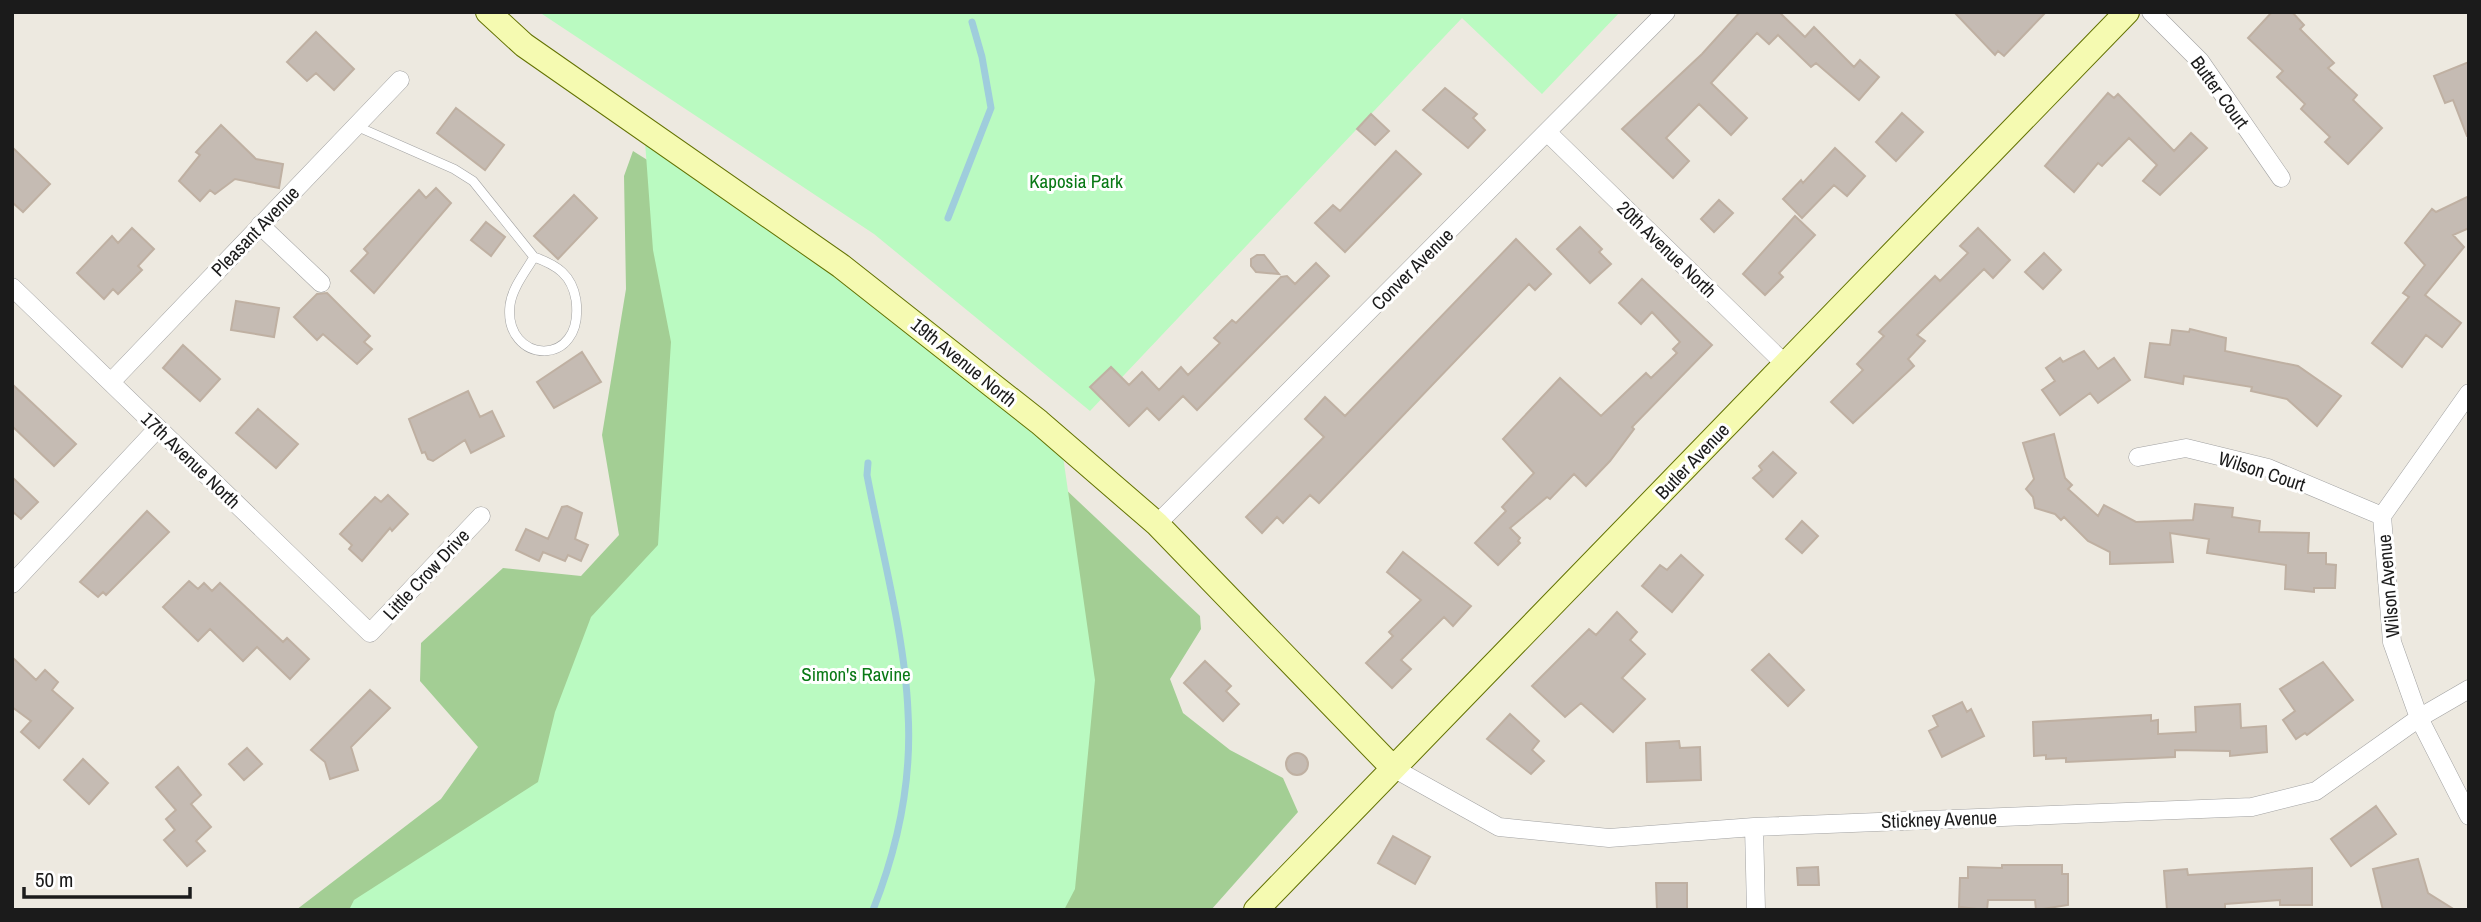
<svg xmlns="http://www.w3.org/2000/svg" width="2481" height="922" viewBox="0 0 2481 922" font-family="'Archivo Narrow',sans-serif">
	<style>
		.forest { fill: #a3ce94 }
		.park { fill: #bafac1 }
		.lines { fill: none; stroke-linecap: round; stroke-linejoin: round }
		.stream { stroke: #9fcddc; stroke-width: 7 }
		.building { fill: #c5bbb3; stroke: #bfb0a2; stroke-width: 2 }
		.lane-casing { stroke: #a2a2a2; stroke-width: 10 }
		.street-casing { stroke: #a2a2a2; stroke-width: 19 }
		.secondary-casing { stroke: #637202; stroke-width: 26 }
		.lane { stroke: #fff; stroke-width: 9 }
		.street { stroke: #fff; stroke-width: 18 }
		.secondary { stroke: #f5fab1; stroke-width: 24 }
		.labels { text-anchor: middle; stroke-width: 6; stroke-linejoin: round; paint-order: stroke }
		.street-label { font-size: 19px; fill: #1b1b1b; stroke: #fff }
		.park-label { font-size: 19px; fill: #097915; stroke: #fff }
	</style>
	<rect width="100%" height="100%" fill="#ede9e0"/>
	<path class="forest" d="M633,151l75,47 223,712h-635l145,-111 37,-52 -58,-66 1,-38 82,-75 78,8 38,-41 -17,-100 24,-146 -2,-113z
		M974,403l226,213 1,13 -31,50 13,34 47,37 53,28 15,34 -87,98h-251z"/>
	<path class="park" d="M539,12h1081l-78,82 -80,-76 -372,393 -216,-177z
		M644,128l417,314 34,238 -20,209 -11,21h-715l5,-10 184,-118 17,-70 36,-95 67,-72 13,-203 -18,-92z"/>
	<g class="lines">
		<path class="stream" d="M948,218l43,-110 -9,-51 -10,-35
			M868,463l-1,12c14,74 38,162 41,237 4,67 -10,135 -35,198"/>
	</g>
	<path class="building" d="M1740,12h39l26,25 9,-10 40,40 6,-7 19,17 -20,23 -43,-37 -5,4 -33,-32 -9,9 -12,-11 -46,50 36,35 -16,17 -32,-31 -33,34 23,23 -16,17 -51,-49 80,-75z
		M1954,12h92l-42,44 -6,-5 -3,4z
		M2272,12h20l12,13 -4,4 34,34 -6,5 29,27 -4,5 29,28 -34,36 -23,-22 5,-5 -29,-28 4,-5 -28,-27 6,-6 -35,-33z
		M316,32l38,37 -20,21 -18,-17 -9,8 -20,-19z
		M2469,62v74h-2l-14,-36 -8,3 -11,-27z
		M1445,88l32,26 -4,4 12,12 -17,18 -45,-38z
		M2108,93l6,5 4,-4 56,57 17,-18 16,15 -47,47 -17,-14 14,-16 -28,-27 -27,28 -4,-3 -24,29 -29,-26z
		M456,108l48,37 -19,25 -48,-37z
		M1902,113l21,19 -27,29 -20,-19z
		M1371,114l18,17 -14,14 -18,-16z
		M221,125l35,34 27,5 -4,24 -44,-9 -20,15 -5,-4 -10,11 -21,-20 21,-26 -4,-3z
		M12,147l38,37 -27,28 -11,-10z
		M1835,148l30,28 -18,20 -13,-11 -32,33 -19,-19 18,-19 2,3z
		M1396,151l25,23 -76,78 -30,-29 18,-18 7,6z
		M436,188l15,15 -77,90 -23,-22 17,-18 -4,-4 55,-59 7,8z
		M574,195l23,23 -39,41 -24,-23z
		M2469,196v32l-16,7 11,12 -39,48 36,28 -19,24 -16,-12 -24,32 -30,-24 37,-46 -6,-4 22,-28 -20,-22 27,-34 4,3z
		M1719,200l14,13 -19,19 -13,-13z
		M1795,216l20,19 -36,38 4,4 -18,18 -22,-21z
		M486,222l19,15 -14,19 -20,-16z
		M1580,227l22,22 -3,3 12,12 -21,19 -33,-34z
		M132,228l22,21 -16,17 4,4 -24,24 -5,-5 -9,10 -27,-26 35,-37 6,7z
		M1978,228l32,32 -17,18 -9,-9 -67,66 8,6 -17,18 6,7 -61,57 -22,-21 32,-32 -6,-6 27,-28 -5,-4 56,-56 5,5 28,-28 -8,-7z
		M1516,239l35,35 -16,16 -6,-6 -210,219 -9,-8 -27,28 -6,-6 -15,16 -16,-16 78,-80 -19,-18 20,-22 20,19z
		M2044,253l17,17 -18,19 -18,-17z
		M1257,255h7l15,19 -23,-2 -5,-6v-7z
		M1316,263l13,13 -132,134 -14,-14 -24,24 -12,-12 -18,18 -39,-39 21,-20 18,18 13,-13 17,18 22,-23 7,8 32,-32 -6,-5 18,-18 4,3 45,-46 6,-1 8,8z
		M1642,279l70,66 -80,82 2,2 -24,32 -24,25 -12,-12 -24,25 -3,-2 -37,31 10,10 -2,3 2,2 -22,22 -23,-22 31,-32 -4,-4 32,-34 -31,-34 57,-61 41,38 45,-43 5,5 26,-25 -4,-4 7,-7 -28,-30 -11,12 -22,-21z
		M327,293l43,43 -6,6 8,7 -15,15 -34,-30 -6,6 -23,-23 23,-23z
		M236,301l43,7 -5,29 -43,-7z
		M2190,329l36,9 -1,13 73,15 43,30 -24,30 -30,-27 -36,-8 1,-4 -68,-11 -1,8 -38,-7 5,-34 20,2 2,-15 17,2z
		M183,345l37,34 -20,22 -37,-33z
		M2084,351l14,18 16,-11 16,22 -32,23 -8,-10 -30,22 -18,-25 13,-9 -9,-13 14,-10 3,4z
		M582,352l19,30 -47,26 -17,-26z
		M12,384l64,60 -22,22 -42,-40z
		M468,391l12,26 12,-6 12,25 -33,17 -6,-13 -32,21 -5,-2 -3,-7 -3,1 -13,-34z
		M258,409l40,35 -22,24 -40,-35z
		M2054,434l11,44 7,7 -4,4 30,27 6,-11 32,17 57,-2 2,-16 38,4 -1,9 28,4 -1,11 50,1 -1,20h18v11l10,1 -1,23h-21v4l-29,-3 1,-24 -79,-12 2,-14 -39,-6 3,29 -63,2v-12l-22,-11 -24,-24 -3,3 -6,-6 -20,-6 -2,-11 -7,-8 8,-10 -11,-36z
		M1773,452l23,21 -23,24 -20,-19 9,-8 -3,-4z
		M12,477l26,25 -17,17 -9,-8z
		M388,495l20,19 -16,17 -2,-3 -28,33 -13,-12 3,-4 -12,-11 35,-37 6,5z
		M567,506l15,7 -7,26 13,6 -7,16 -13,-6 -3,6 -22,-9 -4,9 -23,-11 10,-21 22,10 14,-32z
		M147,511l22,21 -63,63 -3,-3 -5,5 -18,-15z
		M1802,521l16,15 -16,17 -16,-14z
		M1403,552l68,54 -18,20 -9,-9 -43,43 10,9 -19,19 -26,-25 27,-27 -4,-4 32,-32 -34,-28z
		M1681,555l22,20 -31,37 -30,-26 18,-21 7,5z
		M189,581l9,8 6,-6 8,8 8,-8 63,59 4,-4 22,21 -19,20 -33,-32 -14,14 -33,-32 -12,12 -35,-34z
		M1617,612l20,20 -7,8 15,14 -23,24 23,21 -32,33 -32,-29 -16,14 -33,-31 57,-57 7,6z
		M1769,654l35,36 -16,16 -36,-36z
		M12,657l24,23 9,-10 13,12 -6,8 21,18 -34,40 -18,-16 10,-11 -19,-14z
		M1205,661l26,25 -5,5 13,13 -16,17 -39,-38z
		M2323,662l30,38 -46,35 -2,-2 -9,6 -13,-19 12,-9 -15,-22z
		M370,690l20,18 -39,39 7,23 -28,9 -5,-17 -14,-12z
		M1962,702l5,10 4,-3 13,27 -42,21 -13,-26 9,-5 -5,-10z
		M2240,704l1,24 25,-2 1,26 -37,4v-5l-55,-1v7l-109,5v-4l-20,1v-4l-12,1 -1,-34 118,-7v6l7,-1v14l38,-2 -1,-25z
		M1510,714l29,27 -7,9 12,11 -13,13 -44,-35z
		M1679,741l1,7 20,-1 1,33 -54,2 -1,-39z
		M247,748l15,16 -18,16 -15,-16z
		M1286 764a11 11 0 1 1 22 0a11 11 0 1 1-22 0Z
		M83,759l25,24 -19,21 -25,-24z
		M178,767l23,28 -10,9 20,23 -15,14 9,10 -18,15 -23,-26 11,-10 -9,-11 10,-9 -20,-23z
		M2376,806l20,28 -45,32 -20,-27z
		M1393,836l37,21 -15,27 -37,-21z
		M2418,859l10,34 27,17h-72l-10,-41z
		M2002,865h60v9h6v31l-32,5 -1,-10h-47l-1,10 -28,-3 1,-29h8v-11l34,1z
		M1818,867l1,18h-21l-1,-17z
		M2312,868v37h-32v-5l-55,4v6h-58l-3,-39 23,-2 1,6z
		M1656,883h31v27h-30z"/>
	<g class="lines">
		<g class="lane-casing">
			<path id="lane" d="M356,126l98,43 19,12 61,76c-8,14 -22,31 -24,48 -7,59 75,65 66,-5 -4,-25 -19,-35 -42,-43"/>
		</g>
		<g class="street-casing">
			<path id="street" d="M2151,12l49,49 81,117
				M1548,133l238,232
				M260,225l61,58
				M12,287l358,346 111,-117
				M111,382l289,-302
				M2469,393l-87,123 10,126 27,76 50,98
				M2138,457l48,-9 82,20 114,48
				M1157,524l509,-512
				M12,584l146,-156
				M1393,768l106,59 110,11 145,-11 498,-20 64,-16 103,-73 50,-29
				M1754,827l2,83"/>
		</g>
		<g class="secondary-casing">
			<path id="secondary" d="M488,12l36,33 317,221 198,156 118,102 236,244
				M1256,910l871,-898"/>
		</g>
		<use href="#lane" class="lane"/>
		<use href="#street" class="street"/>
		<use href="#secondary" class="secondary"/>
	</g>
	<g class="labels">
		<g class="street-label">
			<text transform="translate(2220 92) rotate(54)" y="7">Butter Court</text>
			<text transform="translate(255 231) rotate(-46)" y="7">Pleasant Avenue</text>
			<text transform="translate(1667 249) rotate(44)" y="7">20th Avenue North</text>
			<text transform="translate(1412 269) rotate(-45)" y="7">Conver Avenue</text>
			<text transform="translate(964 362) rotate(39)" y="7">19th Avenue North</text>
			<text transform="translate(191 460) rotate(44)" y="7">17th Avenue North</text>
			<text transform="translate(1692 461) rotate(-46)" y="7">Butler Avenue</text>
			<text transform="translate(2262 471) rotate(18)" y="7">Wilson Court</text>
			<text transform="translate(426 574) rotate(-47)" y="7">Little Crow Drive</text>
			<text transform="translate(2388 586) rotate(-95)" y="7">Wilson Avenue</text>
			<text transform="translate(1939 819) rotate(-2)" y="7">Stickney Avenue</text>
		</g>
		<g class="park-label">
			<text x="1076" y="188">Kaposia Park</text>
			<text x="856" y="681">Simon's Ravine</text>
		</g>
	</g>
	<rect width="2481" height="922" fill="none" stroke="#1b1b1b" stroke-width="28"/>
	<path d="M24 887v10h166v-10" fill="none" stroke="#1b1b1b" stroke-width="3.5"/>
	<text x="35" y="887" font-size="21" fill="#1b1b1b" stroke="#ffffff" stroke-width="5" paint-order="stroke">50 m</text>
</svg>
